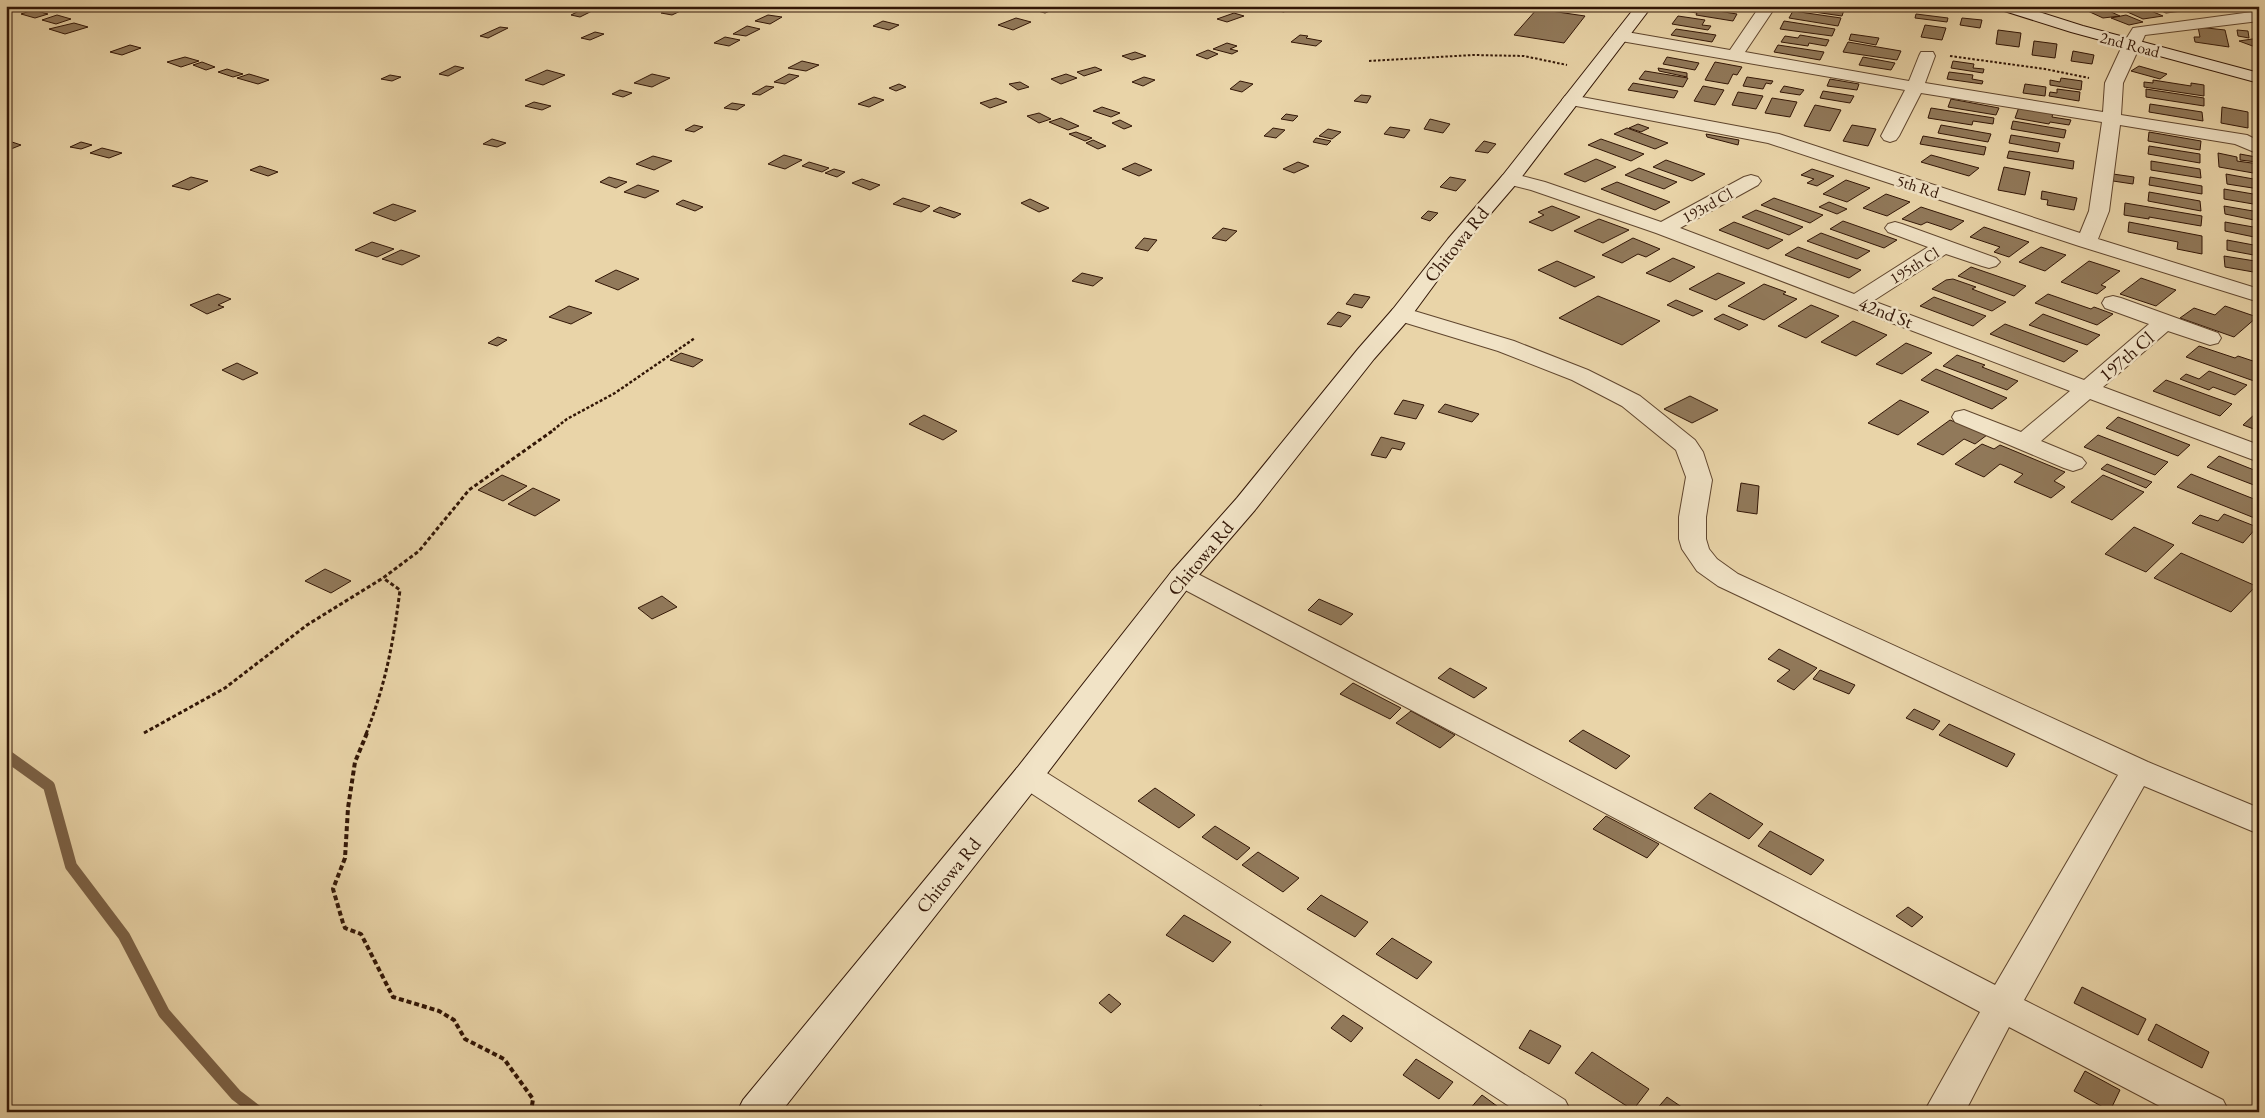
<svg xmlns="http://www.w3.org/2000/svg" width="2265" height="1118" viewBox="0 0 2265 1118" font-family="'EB Garamond',serif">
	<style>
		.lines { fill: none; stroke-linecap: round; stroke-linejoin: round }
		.stream { stroke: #7b6146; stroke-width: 12 }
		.building { fill: #91795a; stroke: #321606 }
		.street-casing { stroke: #60462e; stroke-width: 2 }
		.secondary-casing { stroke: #321606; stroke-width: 2 }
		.path-far3 { stroke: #321606; stroke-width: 2; stroke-dasharray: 2.5 2; stroke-linecap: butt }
		.path-far2 { stroke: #321606; stroke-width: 2.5; stroke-dasharray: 3 2; stroke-linecap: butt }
		.path-far1 { stroke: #321606; stroke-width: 3; stroke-dasharray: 4 2.5; stroke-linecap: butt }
		.path { stroke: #321606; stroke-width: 4; stroke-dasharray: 5 3; stroke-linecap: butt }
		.street { fill: #f1e3c6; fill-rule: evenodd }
		.secondary { fill: #f1e3c6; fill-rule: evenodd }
		.labels { text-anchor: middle; stroke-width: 5; stroke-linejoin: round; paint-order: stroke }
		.far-street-label { font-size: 16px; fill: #321606; stroke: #f1e3c6 }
		.street-label { font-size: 19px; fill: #321606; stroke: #f1e3c6 }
	</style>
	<rect width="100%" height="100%" fill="#e9d4a8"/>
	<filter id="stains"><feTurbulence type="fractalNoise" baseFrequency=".004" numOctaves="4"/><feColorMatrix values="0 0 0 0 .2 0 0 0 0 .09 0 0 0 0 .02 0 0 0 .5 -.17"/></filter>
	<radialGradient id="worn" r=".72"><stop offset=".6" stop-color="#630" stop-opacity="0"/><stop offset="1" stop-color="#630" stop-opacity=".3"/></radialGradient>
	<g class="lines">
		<path class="stream" d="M6,755l43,31 22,80 53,70 40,77 72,82 22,17"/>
	</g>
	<path class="building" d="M676,6h15l-19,9 -11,-2z
		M1043,6l12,3 -10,4 -11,-3z
		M1271,6l17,3 -4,3 -17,-3z
		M1686,6l51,8 -4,7 -37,-6 1,-2 -14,-2z
		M1802,6h18l24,4 -2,6 -42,-6z
		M2098,6l22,10 -17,2 -24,-11z
		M2114,6h25l24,10 -20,3z
		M2150,6h21l11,5 -16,2z
		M2216,6h24l3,1 -18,3z
		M583,9l9,2 -12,6 -9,-2z
		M1537,9l48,7 -21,27 -50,-8z
		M33,10l15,4 -13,4 -14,-4z
		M1793,11l48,7 -3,8 -49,-8z
		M1234,13l10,3 -17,6 -10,-3z
		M1916,14l32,4 -1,4 -32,-4z
		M57,15l14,4 -15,5 -14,-4z
		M768,15l14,2 -12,7 -15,-3z
		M2126,15l17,7 -14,3 -18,-7z
		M1678,16l27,4 -3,5 9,1 -3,4 -36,-6z
		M1016,18l15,4 -18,8 -15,-5z
		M1962,18l20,2 -2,8 -20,-3z
		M883,21l16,4 -10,5 -16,-4z
		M1784,21l51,8 -3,7 -52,-7z
		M74,23l14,4 -23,7 -16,-5z
		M1925,25l21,3 -4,12 -21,-3z
		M747,26l13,3 -14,7 -13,-2z
		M500,27l8,1 -20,10 -8,-2z
		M2198,27l27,3 4,17 -34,-5 -1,-5h6z
		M1676,29l40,6 -4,7 -41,-7z
		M1998,30l23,3 -2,14 -23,-3z
		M2237,30l11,1 1,7 -11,-2z
		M595,32l9,2 -14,6 -9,-2z
		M1851,34l28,4 -3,7 -27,-5z
		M1300,35l8,1 -2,2 16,3 -6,5 -25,-4z
		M1800,35l29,5 -3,6 -17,-3 -1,3 -27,-4 4,-6 13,2z
		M725,37l15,3 -11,6 -15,-3z
		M2259,38l-1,10 -19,-7z
		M2034,41l23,3 -2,14 -23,-3z
		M1848,42l53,9 -4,9 -54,-8z
		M1227,43l10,3 -7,3 8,2 -6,3 -19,-5z
		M130,45l11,3 -19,7 -12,-3z
		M1778,45l46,7 -4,8 -46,-8z
		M1208,50l10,4 -11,5 -11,-4z
		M2073,51l21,4 -2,9 -21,-3z
		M1135,52l11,4 -14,4 -10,-4z
		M185,57l14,4 -18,6 -14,-5z
		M1667,57l32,6 -4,7 -32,-6z
		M1863,57l32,6 -4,7 -32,-5z
		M802,61l17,4 -13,6 -18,-3z
		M1953,61l21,3 -1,4 11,1 -1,4 -32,-5z
		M202,62l13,5 -9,3 -13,-5z
		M1715,62l27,5 -5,8 -4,-1 -5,10 -23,-4z
		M455,66l9,2 -16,8 -9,-2z
		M2139,66l28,8 -7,5 -29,-8z
		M1095,67l7,3 -18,6 -7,-4z
		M1658,68l29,5v4l-28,-6z
		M227,69l16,5 -10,3 -15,-5z
		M547,70l18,5 -22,10 -18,-5z
		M1645,71l43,7 -5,9 -44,-8z
		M1949,72l24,3 -1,4 11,2 -1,3 -35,-5z
		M249,74l20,6 -11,4 -21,-6z
		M652,74l18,4 -18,9 -18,-4z
		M789,74l10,2 -14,8 -11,-2z
		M1066,74l11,4 -16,6 -10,-5z
		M390,75l11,2 -9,4 -11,-2z
		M1144,77l11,3 -12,6 -11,-4z
		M1747,77l26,4 -2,3 -5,-1 -3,6 -20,-3z
		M2061,78l21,3 -1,9 -31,-5v-5l10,2z
		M1830,79l29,5 -2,6 -30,-4z
		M2153,80l38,6v-3l13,2v11l-60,-9v-5l9,1z
		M1240,81l13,3 -11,8 -12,-3z
		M1020,82l9,5 -11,3 -9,-6z
		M1633,83l45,8 -4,7 -46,-8z
		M899,84l7,3 -10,4 -7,-3z
		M2025,84l21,3 -1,9 -22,-3z
		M766,86l8,1 -14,8 -8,-1z
		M1703,86l21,4 -9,15 -21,-4z
		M1784,86l20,4 -4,5 -20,-3z
		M2057,89l23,3 -1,9 -30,-5 1,-4 7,1z
		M2146,89l58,9v8l-58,-9z
		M620,90l12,3 -9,4 -11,-3z
		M1823,91l31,5 -4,7 -30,-5z
		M1738,92l25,4 -7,13 -24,-4z
		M1361,95l10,1 -4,7 -13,-2z
		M874,97l10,3 -15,7 -11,-3z
		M996,98l11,4 -17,6 -10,-5z
		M1772,98l25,4 -7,15 -25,-4z
		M1951,99l48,9 -3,7 -48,-8z
		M534,102l17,4 -9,4 -17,-4z
		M732,103l13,2 -8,5 -13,-2z
		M2150,104l52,8 1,9 -54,-9z
		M1815,105l26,5 -11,21 -26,-5z
		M1102,107l18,6 -9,4 -18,-6z
		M2019,107l34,6 -1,4 19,3 -2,5 -19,-3 -1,2 -34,-6z
		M2222,107l26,5v16l-27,-5z
		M1931,108l63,10 -1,6 -20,-3 -1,4 -44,-7z
		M1039,113l12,6 -12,4 -12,-7z
		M1286,114l12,2 -5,5 -12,-2z
		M1061,118l18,8 -11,4 -19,-8z
		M1430,119l20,5 -7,9 -19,-4z
		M1120,120l12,6 -8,3 -12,-6z
		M2013,121l53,9 -2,8 -53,-9z
		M1638,124l11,4 -8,4 -12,-4z
		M694,125l9,2 -9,5 -9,-2z
		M1852,125l24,4 -8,17 -25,-5z
		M1941,125l50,9 -3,8 -50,-9z
		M1390,127l20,3 -6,8 -20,-4z
		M1273,128l12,2 -9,8 -12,-2z
		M1627,128l41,15 -13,6 -41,-15z
		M1328,129l13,3 -9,7 -13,-3z
		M1076,132l16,6 -7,3 -16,-7z
		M2149,132l52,9 -1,9 -52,-9z
		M1706,134l33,6 -1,5 -31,-8z
		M2011,135l49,8 -2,9 -49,-9z
		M1923,136l63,11 -2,8 -64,-11z
		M1316,138l15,3 -4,4 -14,-3z
		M492,139l14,4 -9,4 -14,-3z
		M1601,139l43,15 -13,7 -43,-16z
		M1093,140l13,6 -8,3 -12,-6z
		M1484,141l12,3 -8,9 -13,-2z
		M12,142l9,3 -15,6v-7z
		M81,142l11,3 -11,4 -11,-2z
		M2149,146l51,8v9l-52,-9z
		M102,148l20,5 -13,5 -19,-5z
		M2009,151l65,10 -1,8 -66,-11z
		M2218,153l19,4v4l22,3v10l-40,-7z
		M2240,154l16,3 1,5 -17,-2z
		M784,155l18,5 -17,9 -17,-5z
		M1931,155l48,13 -10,8 -48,-14z
		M653,156l19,5 -18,9 -18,-6z
		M1596,159l20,8 -31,15 -21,-8z
		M1666,160l39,14 -13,7 -39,-14z
		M2151,161l49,8 1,9 -50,-8z
		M809,162l20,6 -7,4 -20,-6z
		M1298,162l11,4 -15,7 -11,-4z
		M1135,163l17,7 -13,6 -17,-7z
		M260,166l18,6 -10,4 -18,-6z
		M2004,167l26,5 -5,23 -27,-5z
		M1639,168l38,14 -13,7 -39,-14z
		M834,169l11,3 -8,5 -12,-4z
		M1812,169l22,7 -17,10 -10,-3 7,-4 -13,-4z
		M2113,174l21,3 -1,7 -20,-3z
		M2226,174l33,6v9l-32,-5z
		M191,177l17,4 -19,9 -17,-4z
		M609,177l18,5 -11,6 -16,-6z
		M1450,177l16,3 -10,11 -16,-4z
		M2150,177l52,9v8l-53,-9z
		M862,179l18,6 -10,5 -18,-7z
		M1846,180l24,8 -23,14 -24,-8z
		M1617,182l53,20 -15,8 -54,-21z
		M638,185l21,6 -14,7 -21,-6z
		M2224,189l35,6v10l-35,-6z
		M2042,191l35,7 -3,12 -27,-5 1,-5 -7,-1z
		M2149,192l51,9 1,10 -53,-10z
		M1886,194l24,8 -23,14 -24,-8z
		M903,198l27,8 -9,6 -28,-8z
		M1774,198l49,17 -13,8 -49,-18z
		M1030,199l19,9 -10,4 -18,-9z
		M683,200l20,7 -8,4 -19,-7z
		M1829,202l18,7 -10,5 -18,-7z
		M2125,203l77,13 -1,10 -52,-9v2l-25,-4z
		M393,204l23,7 -21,10 -22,-8z
		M1552,206l28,11 -28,14 -23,-9 15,-7 -6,-3z
		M2224,206l35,6v9l-34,-7z
		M940,207l21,7 -7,4 -21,-7z
		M1921,207l43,14 -13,9 -24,-8 -6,3 -19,-6z
		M1756,210l47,17 -14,8 -47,-18z
		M1428,211l10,2 -8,8 -9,-3z
		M1599,219l30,11 -26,13 -29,-12z
		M1843,221l54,19 -13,8 -54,-19z
		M1734,222l49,18 -15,9 -49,-19z
		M2129,222l73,14v18l-25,-5 1,-7 -50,-10z
		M2225,222l34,6v10l-34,-7z
		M1984,227l45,15 -20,15 -15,-5 6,-5 -30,-10z
		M1223,228l14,3 -11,10 -14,-3z
		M1821,233l49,18 -13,8 -50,-18z
		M1144,238l13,2 -9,11 -13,-3z
		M1633,238l27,11 -14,8 -8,-3 -16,9 -20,-8z
		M2227,240l32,6v10l-32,-6z
		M372,242l22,7 -17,8 -22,-7z
		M1798,247l63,23 -12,8 -64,-23z
		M2041,247l25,8 -21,16 -26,-9z
		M401,250l19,6 -18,9 -20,-6z
		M2224,256l31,5 4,12 -34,-6z
		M1673,258l22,9 -25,15 -24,-9z
		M1557,261l38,16 -20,10 -37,-17z
		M2089,261l31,10 -19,14 5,2 -9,7 -36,-12z
		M1971,267l55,19 -12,10 -56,-20z
		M616,270l23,9 -21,11 -23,-9z
		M1082,273l21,5 -10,8 -21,-5z
		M1718,273l27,10 -29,17 -27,-11z
		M2141,278l35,12 -20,16 -36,-12z
		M1953,279l23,8 -4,2 34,13 -14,9 -60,-22 14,-9z
		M1764,284l22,8 -3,2 14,5 -33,21 -36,-14z
		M218,294l13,5 -13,6 6,2 -17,7 -17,-9z
		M1354,294l16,3 -8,11 -16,-4z
		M2048,294l43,15 3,-2 19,7 -16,11 -62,-22z
		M1598,296l62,25 -38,24 -63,-27z
		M1934,297l52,19 -13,10 -53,-20z
		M1676,300l27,11 -10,5 -26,-11z
		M1811,305l28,11 -33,22 -28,-12z
		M569,306l23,7 -21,11 -22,-7z
		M2225,306l32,11 -23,20 -54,-19 14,-10 21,7z
		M1338,312l13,4 -10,11 -14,-3z
		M1723,314l25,11 -9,5 -25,-11z
		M2043,314l57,21 -13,10 -58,-20z
		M1853,321l34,14 -31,21 -35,-14z
		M2005,324l73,27 -14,11 -74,-28z
		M498,337l9,3 -10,6 -9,-3z
		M1906,343l26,10 -30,21 -26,-10z
		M2199,346l36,12 3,-2 21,7v14l-5,4 -68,-24z
		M681,353l22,7 -10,7 -23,-7z
		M1957,355l28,10 -3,2 36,14 -11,9 -64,-24z
		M237,363l21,10 -15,7 -21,-10z
		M1936,369l71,29 -15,11 -71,-29z
		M2209,371l38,14 -12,10 -22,-8 -4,3 -29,-11 6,-5 13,5z
		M2166,380l66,24 -12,12 -67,-25z
		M1690,396l28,14 -26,13 -28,-14z
		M1403,400l21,5 -8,14 -22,-5z
		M1900,400l29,12 -31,23 -30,-12z
		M1445,404l34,10 -7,8 -34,-10z
		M2256,413l3,1v17l-16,-6z
		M924,415l33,16 -14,9 -34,-16z
		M2118,417l72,28 -12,11 -72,-28z
		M1950,420l37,15 -12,9 -11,-5 -21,16 -26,-11z
		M2098,435l70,27 -13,13 -71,-28z
		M1381,437l24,6 -4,7 -9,-2 -6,10 -15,-3z
		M1982,444l12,5 6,-4 65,27 -11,9 11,6 -14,11 -37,-16 9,-8 -23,-10 -16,13 -29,-13z
		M2219,456l40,16v15l-52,-20z
		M2107,464l45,18 -6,6 -45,-19z
		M2191,474l68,27v16l-2,2 -80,-32z
		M502,475l25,11 -24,15 -25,-11z
		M2103,475l41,17 -32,28 -41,-18z
		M1741,483l18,3 -2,28 -20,-3z
		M533,488l27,12 -25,16 -27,-12z
		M2224,514l33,13 -14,16 -51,-20 8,-8 18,6z
		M2134,527l40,18 -28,27 -41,-18z
		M2181,553l75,33 -25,26 -77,-34z
		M325,569l26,12 -20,12 -26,-12z
		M662,596l15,11 -25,12 -14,-11z
		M1319,599l34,15 -12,11 -33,-15z
		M1779,649l38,19 -23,22 -17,-9 13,-11 -22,-11z
		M1450,668l37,20 -13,10 -36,-20z
		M1820,670l35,15 -6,9 -36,-15z
		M1353,683l48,25 -11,11 -50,-25z
		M1914,709l26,12 -7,9 -27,-12z
		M1411,711l44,24 -15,13 -44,-25z
		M1949,724l66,30 -8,13 -68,-32z
		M1583,730l47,26 -14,13 -47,-28z
		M1155,788l40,27 -16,13 -41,-27z
		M1710,793l53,31 -14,15 -55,-31z
		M1606,816l53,28 -12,14 -54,-29z
		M1215,826l35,22 -13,12 -35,-23z
		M1770,831l54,29 -13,15 -53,-29z
		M1258,852l41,26 -16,14 -41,-27z
		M1321,895l47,27 -13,15 -48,-28z
		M1908,907l15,10 -11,10 -16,-11z
		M1184,915l47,27 -18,20 -47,-27z
		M1392,938l40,24 -15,17 -41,-25z
		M2082,987l64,32 -8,16 -64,-32z
		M1109,994l12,10 -10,9 -12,-10z
		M1343,1015l20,13 -12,14 -20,-14z
		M2156,1024l53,28 -7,16 -54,-28z
		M1530,1030l31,16 -12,18 -30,-16z
		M1592,1052l57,37 -16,21 -58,-37z
		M1416,1059l37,23 -14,17 -36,-24z
		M2085,1071l35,19 -10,21 -36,-20z
		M1482,1095l23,17h-38z
		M1667,1097l22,15h-35z
		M1260,1105l14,7h-18z"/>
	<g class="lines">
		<g class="street-casing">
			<path id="street" d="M1760,6h16l-31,46 164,29 10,-25 2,-4h12l2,4 -10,27 178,29 2,-29 18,-39 10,-16 126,-17v10l-114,14 -22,48 -2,32 126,20 12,6v13l-24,-10 -115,-19 -11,86 -11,28 161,50v13l-180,-56 -311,-103 -197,-38 -6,-1 -3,-4 3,-4 6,-1 208,39 301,99 9,-22 13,-89 -181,-29 -22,43 -3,4 -6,2 -6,-2 -3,-4 24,-46 -284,-49 -6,-2 -2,-3 2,-3 6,-2 109,19z
				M1510,173l35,9 116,40 83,-45 7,-2 7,2 3,4 -3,4 -78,43 174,66 74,-47 -40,-15 -3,-4 3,-4 7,-2 7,2 94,34 4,4 -4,4 -7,2 -7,-2 -36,-12 -73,47 211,79 65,-56 -44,-16 -3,-5 3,-5 8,-2 8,2 97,35 3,5 -3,5 -8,2 -42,-14 -65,56 156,58v17l-169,-63 -49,42 41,17 4,5 -4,5 -9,3 -9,-3 -109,-46 -3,-5 3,-5 9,-2 57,22 49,-41 -414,-158 -125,-43 -28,-7 -3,-4 3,-4z
				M1401,307l113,34 74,29 52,26 55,44 8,12 9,28 -6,37v22l3,10 8,10 21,15 410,188 111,46v26l-115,-48 -120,214 199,100 6,12h-58l-162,-85 -44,85h-41l56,-100 -808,-429 -4,-6 4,-6 10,-3 10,3 803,414 123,-210 -400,-189 -21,-15 -15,-22 -3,-10v-22l7,-40 -10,-27 -54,-44 -50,-26 -74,-29 -105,-32 -3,-5 3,-5z
				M1028,765l11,3 526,332 6,12h-53l-501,-328 -5,-8 5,-8z"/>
		</g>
		<g class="secondary-casing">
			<path id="secondary" d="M1636,6h16l-135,177 -55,64 -53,72 -35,40 -119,151 -63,73 -153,201 -258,328h-44l6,-12 274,-332 155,-197 65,-73 121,-149 35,-40 55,-70 55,-64z
				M1995,6h25l63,20 176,47v10l-188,-51 -73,-23z"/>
		</g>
		<path class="path-far3" d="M1950,56l95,13 44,9
			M1369,61l104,-6 51,1 43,9"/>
		<path class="path-far2" d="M553,430l14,-11 48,-26 80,-55"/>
		<path class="path-far1" d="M144,733l81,-45 82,-63 76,-47 36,-27 50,-61 86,-61
			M366,734c20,-51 27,-90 34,-144l-17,-12"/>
		<path class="path" d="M367,733l-12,29 -7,46 -3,50 -12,31 10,34 2,5 16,6 32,63 46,14 15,9 11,19 39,20 29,40 -2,13"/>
		<use href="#street" class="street"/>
		<use href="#secondary" class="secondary"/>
	</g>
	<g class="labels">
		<g class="far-street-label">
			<text transform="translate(2130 44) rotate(15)" y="6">2nd Road</text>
			<text transform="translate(1918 186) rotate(18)" y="6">5th Rd</text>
			<text transform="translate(1707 205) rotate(-29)" y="6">193rd Cl</text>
			<text transform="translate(1914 265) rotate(-32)" y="6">195th Cl</text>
		</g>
		<g class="street-label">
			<text transform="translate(1456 244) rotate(-51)" y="7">Chitowa Rd</text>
			<text transform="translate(1886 312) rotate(21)" y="7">42nd St</text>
			<text transform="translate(2126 356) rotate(-41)" y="7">197th Cl</text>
			<text transform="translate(1200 558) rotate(-50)" y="7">Chitowa Rd</text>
			<text transform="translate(948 875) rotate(-51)" y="7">Chitowa Rd</text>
		</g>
	</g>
	<rect width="2265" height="1118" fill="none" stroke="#e9d4a8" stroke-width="25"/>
	<rect x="8" y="8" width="2250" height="1103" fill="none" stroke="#321606" stroke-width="2.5"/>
	<rect x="12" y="12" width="2240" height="1093" fill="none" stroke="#321606"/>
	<rect width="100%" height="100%" filter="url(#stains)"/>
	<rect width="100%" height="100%" fill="url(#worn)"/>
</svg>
